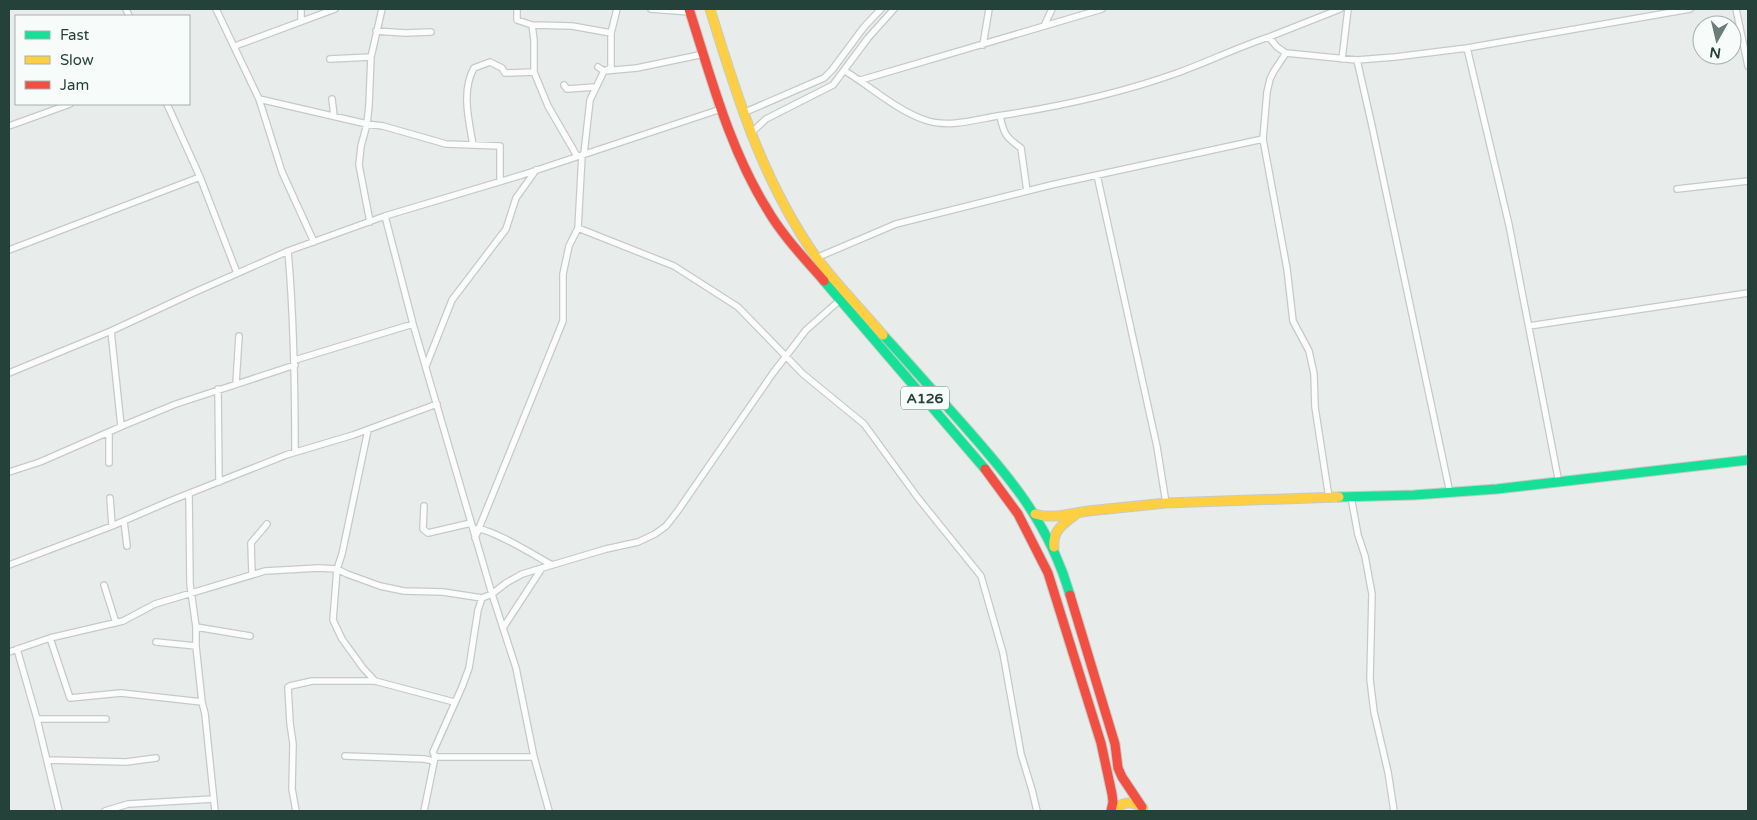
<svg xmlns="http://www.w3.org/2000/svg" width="1757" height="820" viewBox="0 0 1757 820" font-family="'Varela Round',sans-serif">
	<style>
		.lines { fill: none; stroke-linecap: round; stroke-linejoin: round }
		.street-casing { stroke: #c5cac8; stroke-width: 8 }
		.fast-casing { stroke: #c3cbc8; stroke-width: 11 }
		.slow-casing { stroke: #c3cbc8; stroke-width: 11 }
		.jam-casing { stroke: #c3cbc8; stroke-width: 11 }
		.street { stroke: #fcfcfc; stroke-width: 5.5 }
		.fast { stroke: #16e098; stroke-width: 9 }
		.slow { stroke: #ffcf43; stroke-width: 9 }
		.jam { stroke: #f24e42; stroke-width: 9 }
		.labels { text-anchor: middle; stroke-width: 4; stroke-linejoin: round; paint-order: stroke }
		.shield { fill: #f7fbf9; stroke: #637a73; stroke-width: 1 }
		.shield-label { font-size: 14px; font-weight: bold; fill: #24423a }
	</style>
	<rect width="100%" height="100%" fill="#e8edeb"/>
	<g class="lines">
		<g class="street-casing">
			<path id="street" d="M126,9l3,7
				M216,9l43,90 23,73 32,70
				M301,9v12
				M517,9v11l15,5 40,1 39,7
				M651,9l39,3
				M1736,9l12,57
				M1045,24l7,-15
				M532,25l2,15v32l14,34 29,50
				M376,31l29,2 26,-1
				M1269,37l71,-28
				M983,45l6,-36
				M235,46l100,-37
				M1467,48l42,177 50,258
				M1286,53l-12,18 -4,8 -3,13 -4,47 24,130 6,52 16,30 5,23 1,33 14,91
				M330,59l41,-2
				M1342,59l6,-50
				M1357,60l15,66 78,367
				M598,67l6,4 33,-3 67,-14
				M845,71c25,15 51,39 80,49 23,8 49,0 72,-4 61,-9 121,-22 180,-43 31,-11 61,-26 92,-36l8,10 9,6 71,7 38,-3 72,-9 223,-39
				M861,80l241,-71
				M564,85l3,4 28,-2
				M259,99l108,25 16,2 63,18 54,2v35
				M332,99l2,17
				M167,104l33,73
				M743,113l81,-35 8,-8 32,-43 17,-18
				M1000,116c4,19 6,21 21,32l6,43
				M9,126l61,-22
				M750,134l16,-15 67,-34 35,-47 26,-29
				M473,145c-4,-24 -12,-54 1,-77l16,-6 12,6 3,5 29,-1
				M584,154l6,-54 14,-29 7,-3v-35l6,-24
				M1097,175l60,272 9,56
				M1677,189l71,-8
				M385,216l28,108 79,270 24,74 18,89 15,54
				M370,222l-11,-57 2,-19 6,-22 2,-19 2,-48 11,-48
				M578,228l96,38 64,41 65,67 61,50 54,74 63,78 22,77 18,101 11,36 5,21
				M9,250l191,-73 37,96
				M288,251c6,67 7,134 7,201
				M816,258l80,-34 155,-39 212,-46
				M1529,326l219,-33
				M111,331l10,95
				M295,360l118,-36
				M426,366l26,-66 54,-71 10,-31 20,-28
				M9,373l102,-42 84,-39 93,-41 97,-35 137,-41 199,-66
				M236,383l3,-47
				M218,389l1,93
				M368,430l-26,124 -5,15 -4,51 9,19 21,29 12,13
				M109,463v-30
				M9,472l31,-10 87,-38 49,-20 119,-39
				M189,494l1,90 6,43v19l6,56 3,12 10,97
				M1351,497l7,38 7,21 7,38 -2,85 4,33 14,60 6,39
				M110,498l2,28
				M424,506l-1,23 5,4 43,-10
				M124,521l3,25
				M476,529c14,-2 61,28 76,36
				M475,538l88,-217v-47l6,-28 9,-18 4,-73
				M9,565l103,-39 58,-25 116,-46 67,-20 84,-31
				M252,574l-1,-31 16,-19
				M104,585l12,38
				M196,627l54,9
				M503,628l39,-60
				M50,638l20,60 51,-5 81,9
				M156,642l40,4
				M17,649l20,70 22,92
				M9,652l41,-14 73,-17 32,-17 110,-33 54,-3 18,1 10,5 33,12 24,5 39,1 39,6 10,-4 14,-11 16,-9 84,-25 32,-7 17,-8 11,-8 11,-14 96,-139 33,-43 34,-30
				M37,719h69
				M345,756l79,3 10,2
				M435,757h99
				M47,760l79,2 30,-4
				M105,811l23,-7 85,-5
				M296,811l-4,-22 1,-45 -3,-21 -2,-36 2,-1 22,-5h63l79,21
				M424,811l11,-54 -2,-5 29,-65 7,-19 9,-58 4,-12"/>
		</g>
		<g class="fast-casing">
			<path id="fast" d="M824,281l161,188
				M883,335c26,28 51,57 76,85 49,55 90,102 111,175
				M1339,497l75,-2 83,-6 251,-29"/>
		</g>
		<g class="slow-casing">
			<path id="slow" d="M710,9c27,88 52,171 106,248 20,27 45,52 67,78
				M1035,514l8,2h15l30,-5 78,-8 173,-6
				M1054,547c-2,-16 10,-24 21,-32
				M1112,811c10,-9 20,-11 31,-3"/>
		</g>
		<g class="jam-casing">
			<path id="jam" d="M689,9c22,68 40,139 78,200 15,26 37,49 57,72
				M985,469l33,45 30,59 53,170 11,51 1,8 -2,9
				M1070,595l45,149 3,24 4,9 20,30"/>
		</g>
		<use href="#street" class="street"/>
		<use href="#fast" class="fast"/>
		<use href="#slow" class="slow"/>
		<use href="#jam" class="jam"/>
	</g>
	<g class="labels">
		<rect class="shield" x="901" y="386.5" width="48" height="23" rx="4"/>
		<g class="shield-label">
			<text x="925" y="403">A126</text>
		</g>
	</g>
	<rect width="1757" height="820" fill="none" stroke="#24423a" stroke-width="20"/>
	<rect x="15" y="15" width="175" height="90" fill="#f7fbf9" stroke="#a3b1ad"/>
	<rect x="25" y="31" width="25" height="8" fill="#16e098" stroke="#a3b1ad"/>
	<text x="60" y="40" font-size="15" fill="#24423a">Fast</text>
	<rect x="25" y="56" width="25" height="8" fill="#ffcf43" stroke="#a3b1ad"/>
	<text x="60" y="65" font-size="15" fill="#24423a">Slow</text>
	<rect x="25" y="81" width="25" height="8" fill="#f24e42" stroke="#a3b1ad"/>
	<text x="60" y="90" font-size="15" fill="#24423a">Jam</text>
	<g transform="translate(1717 40) rotate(188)"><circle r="24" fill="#f7fbf9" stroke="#a3b1ad"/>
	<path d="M0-4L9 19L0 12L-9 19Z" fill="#697e78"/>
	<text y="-8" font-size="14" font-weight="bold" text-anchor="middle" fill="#24423a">N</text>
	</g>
</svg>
